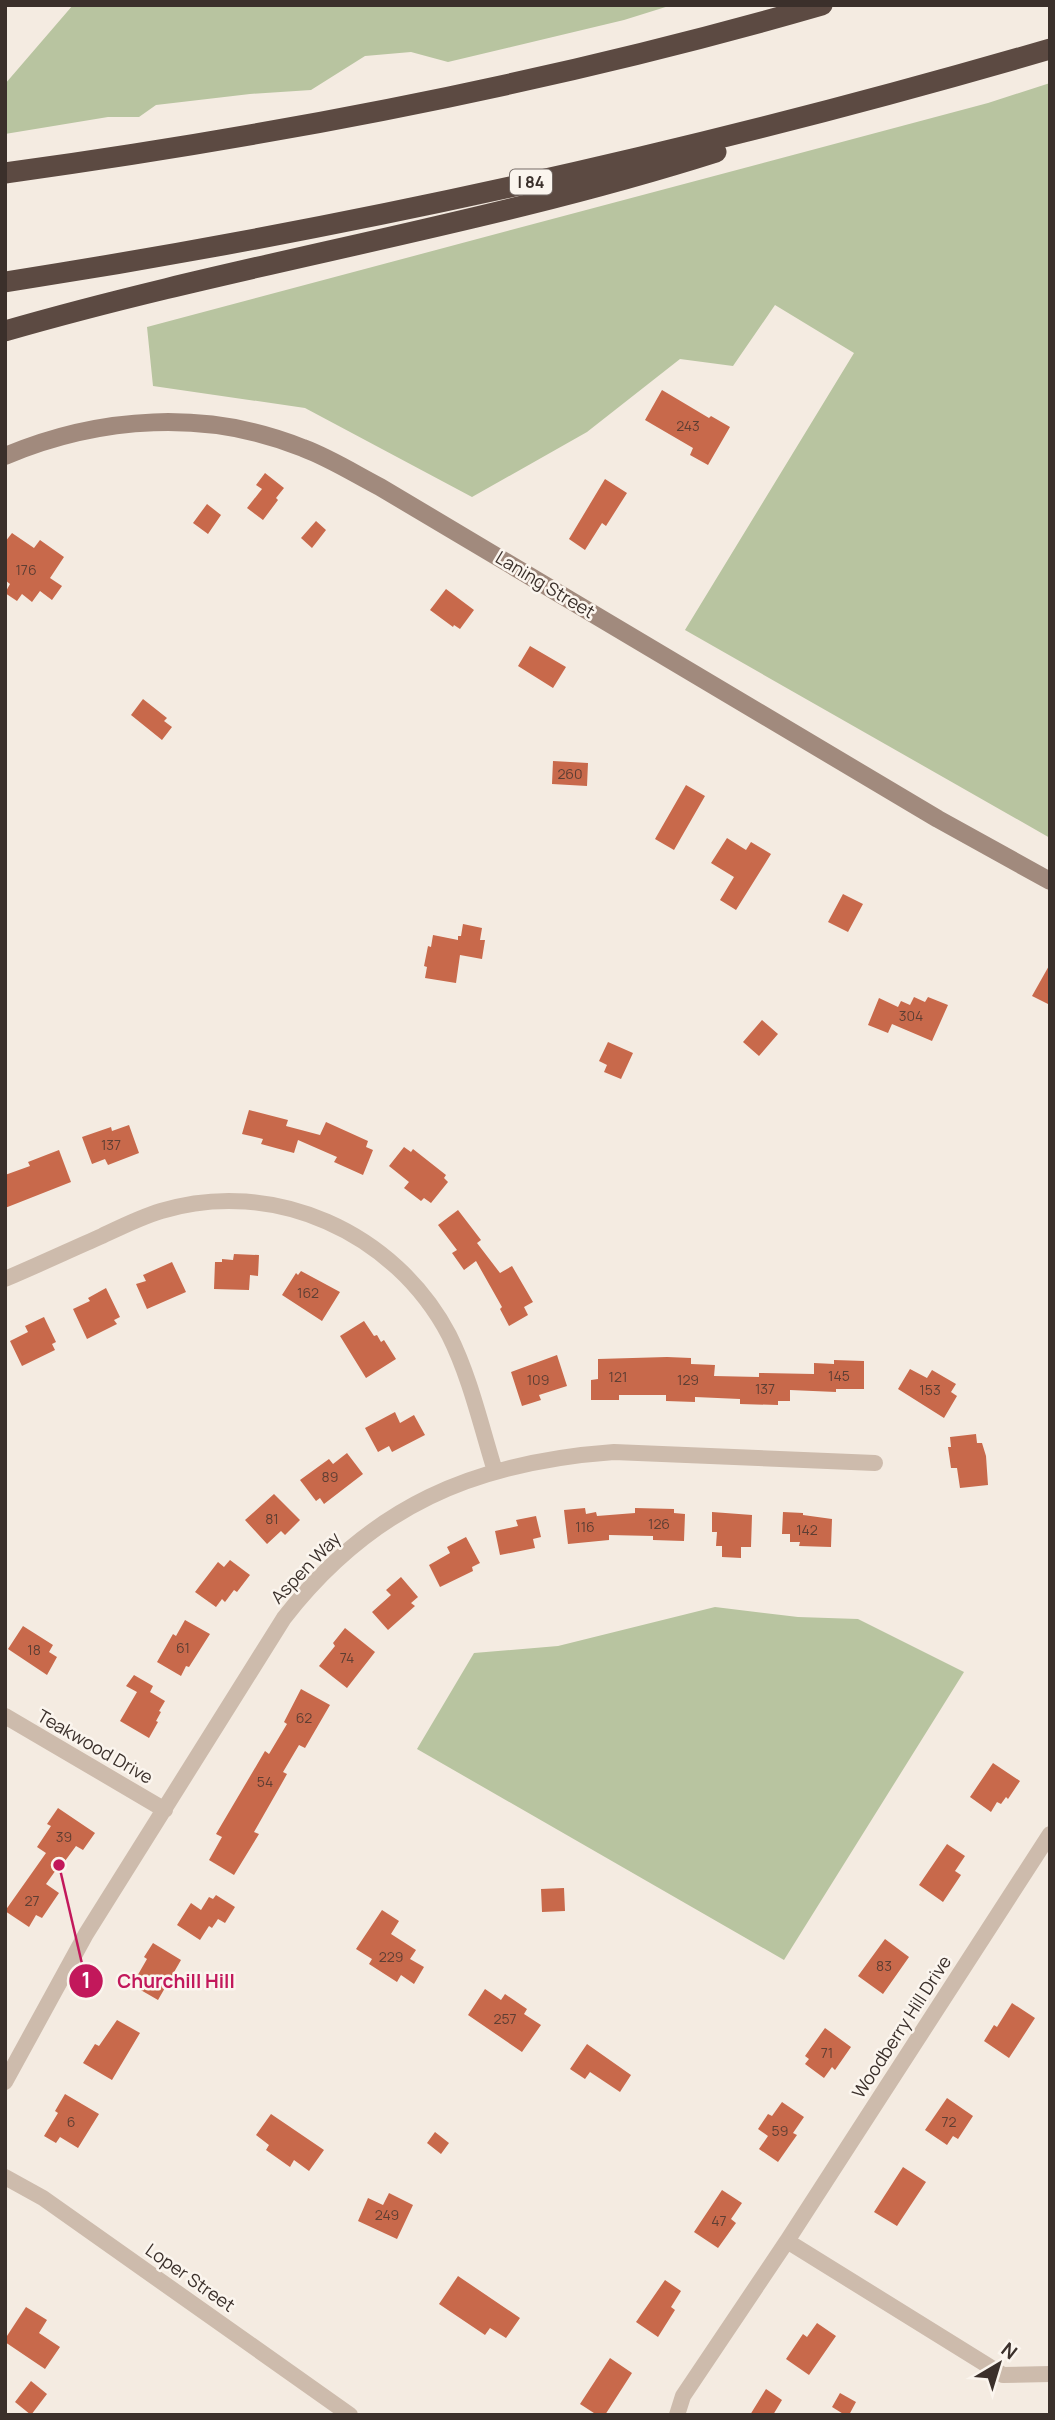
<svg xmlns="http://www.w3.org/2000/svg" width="1055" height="2420" viewBox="0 0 1055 2420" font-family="Manrope,sans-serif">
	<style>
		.green { fill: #b8c4a0 }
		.building { fill: #c8694b }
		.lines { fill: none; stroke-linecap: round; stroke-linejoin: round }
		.street { stroke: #cdbbac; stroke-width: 16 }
		.secondary { stroke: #a18a7d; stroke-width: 18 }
		.highway { stroke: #5c4a42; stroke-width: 21 }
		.labels { text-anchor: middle; stroke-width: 5; stroke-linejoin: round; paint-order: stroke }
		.number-label { font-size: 14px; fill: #5e3e33 }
		.shield { fill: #fbf5ee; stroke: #756b66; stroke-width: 2 }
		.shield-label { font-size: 16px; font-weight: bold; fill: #3b302b }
		.street-label { font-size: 18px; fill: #3b302b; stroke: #fbf5ee }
		.leader { fill: none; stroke: #c2185b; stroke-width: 2.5 }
		.callout-dot { fill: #c2185b; stroke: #fbf5ee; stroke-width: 2.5 }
		.mark-label { font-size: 21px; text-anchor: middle; font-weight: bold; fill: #fff }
		.callout-label { font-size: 19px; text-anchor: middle; font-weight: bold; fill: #c2185b; stroke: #fbf5ee; stroke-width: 5; stroke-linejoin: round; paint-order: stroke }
	</style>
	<rect width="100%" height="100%" fill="#f4ebe1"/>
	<path class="green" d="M73,5h599l-48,15 -176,42 -37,-10 -46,4 -54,34 -61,4 -94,11 -17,12h-31l-103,17v-50z
		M1050,83v755l-365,-208 169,-277 -79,-48 -42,61 -53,-7 -93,73 -115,65 -167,-89 -152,-22 -6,-59 841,-224z
		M715,1607l83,10 60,2 106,53 -180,288 -367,-211 57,-96 84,-7z"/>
	<path class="building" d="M662,390l47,28 2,-2 19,11 -22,38 -18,-10 3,-7 -48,-28z
		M265,473l19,15 -8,10 2,2 -15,20 -16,-12 15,-19 -6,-4z
		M605,479l22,14 -21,33 -4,-3 -17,27 -16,-11z
		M207,504l14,11 -13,19 -15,-11z
		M316,521l10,9 -14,18 -11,-10z
		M12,533l22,15 6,-8 24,17 -14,21 12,8 -10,14 -12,-9 -8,11 -10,-8 -5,7 -12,-8 5,-9 -5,-4v-38z
		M446,589l28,21 -14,19 -6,-4 -1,2 -23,-17z
		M530,646l36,21 -13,21 -35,-22z
		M143,699l24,19 -3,3 8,6 -10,13 -31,-25z
		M553,761l35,2 -1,23 -35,-2z
		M686,785l19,11 -31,54 -19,-11z
		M727,838l19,12 5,-8 20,12 -35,56 -16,-10 14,-23 -23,-14z
		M843,894l20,10 -15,28 -20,-10z
		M463,924l19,4 -2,12h5l-3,19 -22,-4 -4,28 -31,-5 2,-11 -3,-1 4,-20 3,1 2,-12 25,5v-4h3z
		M1050,964v41l-18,-9z
		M914,997l11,5 3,-5 20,8 -16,36 -40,-17 -4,9 -20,-8 11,-27 19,9 3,-6 9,4z
		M762,1020l16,14 -19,22 -16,-14z
		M608,1042l25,11 -12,26 -17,-7 3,-7 -8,-4z
		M249,1110l39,10 -2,6 34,9 6,-13 42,19 -2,6 7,3 -10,25 -29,-13 3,-5 -39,-17 -4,13 -33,-9 2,-5 -21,-5z
		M129,1125l10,28 -31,12 -3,-6 -13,5 -10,-27 29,-10 1,4z
		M404,1147l7,5 2,-3 33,26 -2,3 4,4 -17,21 -7,-5 -3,3 -17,-13 5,-6 -20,-16z
		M59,1150l12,32 -66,26v-33l25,-9 -2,-4z
		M458,1210l23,30 -4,3 23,30 12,-7 21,36 -9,5 4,8 -19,11 -9,-17 2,-2 -26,-46 -12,9 -12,-17 5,-3 -19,-25z
		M234,1254l25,1 -1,21 -8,-1 -1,15 -35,-1 1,-27h7v-3l11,1z
		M172,1262l14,30 -39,17 -11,-25 10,-3 -3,-6z
		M301,1271l39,21 -18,29 -40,-26 14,-22 2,2z
		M106,1288l14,29 -6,3 3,4 -30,15 -14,-30 17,-8 -2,-3z
		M44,1317l12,25 -4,2 3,6 -33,16 -12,-25 18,-9 -3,-6z
		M364,1321l10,15 3,-1 4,7 3,-2 12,19 -30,19 -26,-42z
		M557,1355l10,31 -28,9 2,5 -19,6 -11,-34z
		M667,1357l24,1v6l24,1 -1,11 45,1v-4l55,1v-11l20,1v-4l30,1v28h-28v3l-46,-2v11h-12v4l-38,-1v-5l-45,-2v5l-29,-1v-6h-47v5h-28v-20l7,-1v-20z
		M910,1369l17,9 5,-8 24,14 -5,8 6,4 -13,22 -46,-29z
		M395,1412l5,11 14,-8 11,20 -33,17 -3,-6 -11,6 -13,-24z
		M976,1434l1,9h5l4,13 2,29 -28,3 -3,-20h-6l-3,-21h3l-1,-10z
		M347,1453l16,21 -39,30 -4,-6 -4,3 -16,-21 29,-21 4,5z
		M274,1494l26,26 -15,15 -4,-4 -14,13 -22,-24z
		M585,1508l1,6 10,-2 1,4 38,-3v-5l39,1v4l11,1 -1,27 -31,-1v-4l-44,-1v5l-41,4 -4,-34z
		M712,1512l40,3 -1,32h-10v11l-19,-1v-11h-6l1,-14h-5z
		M783,1512l20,1v2l29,4 -1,28 -32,-1 1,-4h-10v-8h-8z
		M536,1516l5,21 -8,2 2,9 -35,7 -5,-24 23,-5 -2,-6z
		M466,1537l14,26 -8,4 1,4 -33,16 -11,-22 21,-12 -3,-6z
		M230,1560l20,15 -13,17 -3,-2 -9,12 -3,-3 -6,8 -21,-15 23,-30 6,5z
		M401,1577l17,20 -7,6 4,3 -27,24 -16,-18 19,-17 -5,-5z
		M185,1620l25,14 -21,33 -3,-1 -5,10 -24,-14 16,-28 3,2z
		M23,1626l30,19 -4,7 8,5 -10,18 -39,-26z
		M345,1628l30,24 -28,36 -28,-22 16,-20 -2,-3z
		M134,1675l19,11 -3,6 15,9 -6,10 2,1 -5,9 2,1 -9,16 -29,-17 17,-29 -11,-6z
		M301,1689l29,16 -25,43 -6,-3 -16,27 4,2 -5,9 -28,49 5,2 -25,41 -25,-15 13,-23 -6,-3 49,-83 4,3 18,-30 -3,-2z
		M993,1763l27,18 -12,18 -2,-2 -5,7 -4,-2 -6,10 -21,-15z
		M58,1808l37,25 -12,17 -7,-4 -11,15 -2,-1 -17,24 13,9 -17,25 -6,-3 -7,12 -24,-16 41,-58 -9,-6 14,-21 -4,-2z
		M947,1844l18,12 -10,15 6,4 -18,27 -24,-17z
		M564,1888l1,23 -23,1 -1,-23z
		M216,1895l19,12 -10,16 -7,-4 -6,9 -3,-2 -9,14 -23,-15 14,-22 10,7 8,-13 4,2z
		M382,1910l17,11 -8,13 25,16 -6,9 14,8 -10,17 -13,-9 -4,7 -28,-18 3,-5 -16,-10z
		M885,1939l24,18 -26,37 -25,-18z
		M153,1943l28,17 -23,40 -26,-15 15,-26 -3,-2z
		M485,1989l16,11 4,-6 22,15 -3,5 17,11 -19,27 -54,-37z
		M1012,2003l23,15 -26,40 -25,-17 10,-16 3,2z
		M117,2020l23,13 -28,47 -29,-17 12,-19 4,2z
		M825,2028l26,19 -16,23 -3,-3 -8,11 -19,-14 4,-5 -4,-3z
		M587,2044l44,31 -11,17 -30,-20 -5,7 -15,-10z
		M65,2094l34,20 -21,34 -18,-11 -4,6 -12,-7 14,-23 -3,-2z
		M947,2098l26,18 -15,23 -5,-3 -6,9 -22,-15z
		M782,2102l22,15 -11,16 4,2 -19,27 -19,-13 9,-13 -10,-7 10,-15 4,2z
		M271,2114l53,36 -15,21 -15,-11 -4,7 -24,-17 3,-5 -13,-10z
		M435,2132l14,11 -8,11 -14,-11z
		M903,2167l23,15 -29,44 -23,-14z
		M722,2190l20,13 -11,16 5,4 -18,25 -24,-16z
		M389,2193l24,12 -16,34 -39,-18 10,-23 15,7z
		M458,2276l62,42 -14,20 -16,-10 -5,7 -46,-31z
		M665,2280l16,11 -10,16 4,3 -17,27 -22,-15z
		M26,2307l21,13 -8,13 21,14 -15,22 -40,-27v-3z
		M817,2323l19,13 -27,39 -23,-16 17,-25 4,3z
		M610,2358l22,15 -27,42h-8l-17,-11z
		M31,2381l16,13 -16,21 -16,-13z
		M766,2389l16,11 -9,15h-23z
		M840,2393l16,9 -7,13h-4l-13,-8z"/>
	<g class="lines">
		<path class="street" d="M5,1279c33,-14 65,-29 97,-43 19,-9 39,-19 59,-25 112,-34 234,21 288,124 21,42 32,91 46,136
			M5,1716l160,94
			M1050,1834l-263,407 216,134 47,-1
			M5,2082l81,-148 198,-316c87,-112 191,-156 330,-166l261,11
			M5,2177l38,21 307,217
			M677,2415l6,-19 104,-155"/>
		<path class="secondary" d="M5,456c95,-40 202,-47 298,-8 27,10 52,26 77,39l558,332 112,62"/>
		<path class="highway" d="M5,173c275,-38 551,-91 817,-168
			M5,282c353,-55 702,-133 1045,-233
			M5,331c235,-68 478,-105 711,-179"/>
	</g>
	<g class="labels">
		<g class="number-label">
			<text x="688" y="431">243</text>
			<text x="26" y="575">176</text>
			<text x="570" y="779">260</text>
			<text x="911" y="1021">304</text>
			<text x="111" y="1150">137</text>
			<text x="308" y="1298">162</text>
			<text x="839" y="1381">145</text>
			<text x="618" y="1382">121</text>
			<text x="538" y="1385">109</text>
			<text x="688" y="1385">129</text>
			<text x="765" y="1394">137</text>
			<text x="930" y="1395">153</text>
			<text x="330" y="1482">89</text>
			<text x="272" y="1524">81</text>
			<text x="659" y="1529">126</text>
			<text x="585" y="1532">116</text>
			<text x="807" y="1535">142</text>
			<text x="183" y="1653">61</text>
			<text x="34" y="1655">18</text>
			<text x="347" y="1663">74</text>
			<text x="304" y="1723">62</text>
			<text x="265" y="1787">54</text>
			<text x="64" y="1842">39</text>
			<text x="32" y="1906">27</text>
			<text x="391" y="1962">229</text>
			<text x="884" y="1971">83</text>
			<text x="505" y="2024">257</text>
			<text x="827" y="2058">71</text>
			<text x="71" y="2127">6</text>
			<text x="949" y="2127">72</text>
			<text x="780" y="2136">59</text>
			<text x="387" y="2220">249</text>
			<text x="719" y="2226">47</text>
		</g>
		<rect class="shield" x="510" y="169.5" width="42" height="25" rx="5"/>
		<g class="shield-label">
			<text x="531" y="188">I 84</text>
		</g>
		<g class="street-label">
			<text transform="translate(545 585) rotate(31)" y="6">Laning Street</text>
			<text transform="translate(306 1568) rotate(-46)" y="6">Aspen Way</text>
			<text transform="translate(95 1747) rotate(30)" y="6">Teakwood Drive</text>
			<text transform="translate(902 2027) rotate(-57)" y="6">Woodberry Hill Drive</text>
			<text transform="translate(190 2278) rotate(35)" y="6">Loper Street</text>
		</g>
	</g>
	<path class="leader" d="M59 1865L86 1981"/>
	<g class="callout-dot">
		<circle cx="59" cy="1865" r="7"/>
		<circle cx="86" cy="1981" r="18"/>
	</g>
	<g class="mark-label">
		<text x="86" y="1988">1</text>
	</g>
	<g class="callout-label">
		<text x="176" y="1988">Churchill Hill</text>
	</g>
	<rect width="1055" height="2420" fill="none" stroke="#3b302b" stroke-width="14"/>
	<g transform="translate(999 2364) rotate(38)" stroke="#fbf5ee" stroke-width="5" paint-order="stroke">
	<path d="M0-5L12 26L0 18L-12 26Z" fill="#3b302b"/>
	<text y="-10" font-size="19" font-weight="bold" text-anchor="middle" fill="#3b302b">N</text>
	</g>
</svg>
